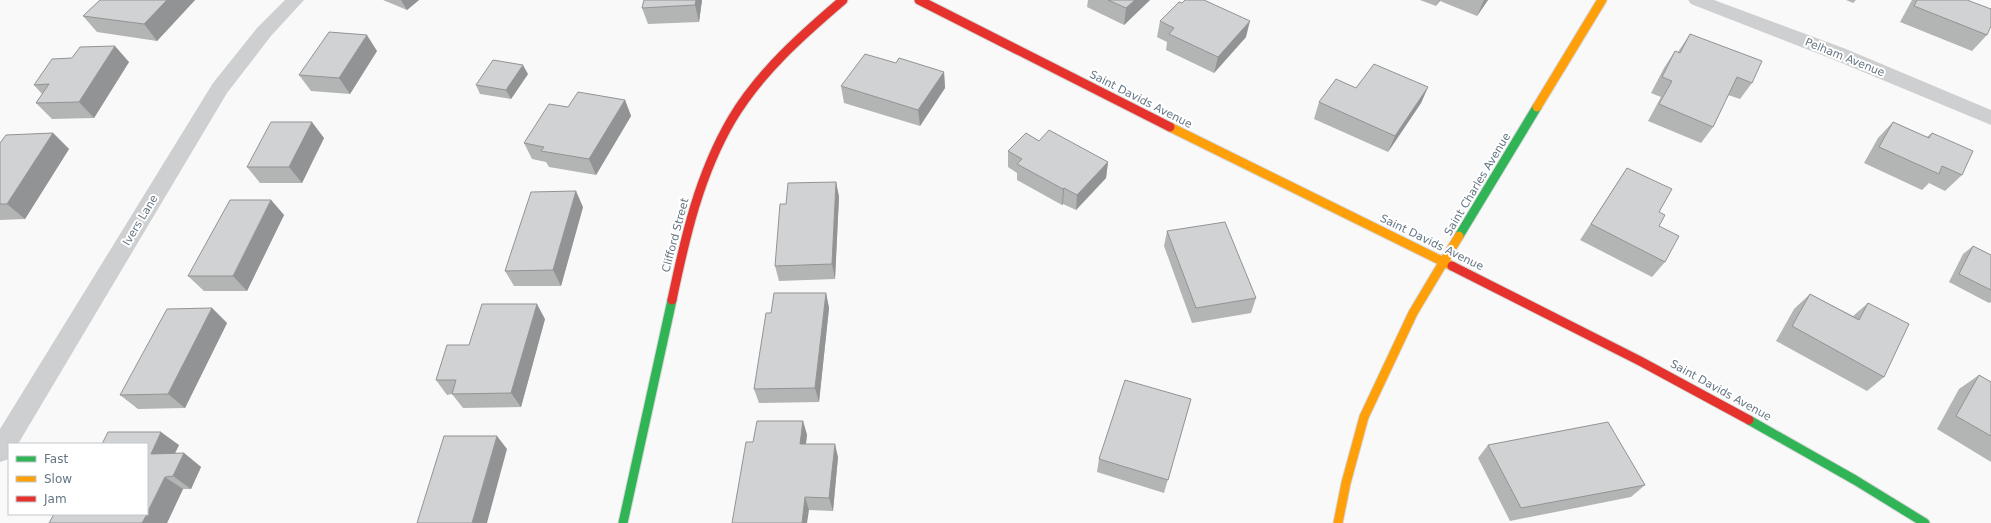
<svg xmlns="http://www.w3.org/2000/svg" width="1991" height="523" viewBox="0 0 1991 523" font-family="'DejaVu Sans',sans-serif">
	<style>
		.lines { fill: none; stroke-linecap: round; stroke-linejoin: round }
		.fast-casing { stroke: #d5d6d7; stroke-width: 11 }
		.slow-casing { stroke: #d5d6d7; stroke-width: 11 }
		.jam-casing { stroke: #d5d6d7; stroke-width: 11 }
		.street { fill: #cecfd0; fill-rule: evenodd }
		.fast { stroke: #30b455; stroke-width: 9 }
		.slow { stroke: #ff9f0a; stroke-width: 9 }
		.jam { stroke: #e5322d; stroke-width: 9 }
		.wall { fill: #b3b5b5 }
		.shaded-wall { fill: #929394 }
		.building { fill: #d0d2d3; stroke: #929394 }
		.labels { text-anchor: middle; stroke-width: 4; stroke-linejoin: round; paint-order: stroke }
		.street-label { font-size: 11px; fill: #657683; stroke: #fff }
	</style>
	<rect width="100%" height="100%" fill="#f9f9f9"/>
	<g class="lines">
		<g class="fast-casing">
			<path id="fast" d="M1459,236l78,-129
				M1749,420l106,60 70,43
				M623,523l49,-223"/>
		</g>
		<g class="slow-casing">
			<path id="slow" d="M1537,107l65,-107
				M1170,127l282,139
				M1338,523l8,-40 18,-66 49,-104 46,-77"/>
		</g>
		<g class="jam-casing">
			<path id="jam" d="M919,0l251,127
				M1452,266l188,95 109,59
				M672,300c13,-62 27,-125 60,-181 28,-47 70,-84 111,-119"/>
		</g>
		<path class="street" d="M285,0h19l-33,36 -44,57 -209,351h-9v15l-9,3v-33l213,-346 44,-55z
			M1688,0h26l132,49 145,61v15l-159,-66 -141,-55z"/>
		<use href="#fast" class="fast"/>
		<use href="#slow" class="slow"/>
		<use href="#jam" class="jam"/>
	</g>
	<path class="wall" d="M100,0h95l-38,41 -60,-9 -14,-16z
		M383,0h36l-12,10z
		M702,0l-3,22 -51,2 -6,-16z
		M1088,0h62l-26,25 -37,-18z
		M1420,0h68l-11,16 -37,-15 -4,5z
		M1846,0h10l-3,3z
		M1912,0h55l20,35 -15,16 -72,-29z
		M1160,21l86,16 -32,36 -48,-23 1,-8 -10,-5z
		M1690,34l62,49 -12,16 -12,-4 -15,32 -12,16 -53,-22 13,-24 -10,-4 13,-25 11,-17 3,1z
		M377,51l-27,43 -39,-3 -12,-16z
		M72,58l57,4 -35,56 -42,1 -16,-16 6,-9 -8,-9z
		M944,72l1,16 -25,38 -76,-23 -3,-17z
		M528,74l-17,25 -31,-5 -4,-9z
		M1428,87l-7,16 -33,49 -74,-33 5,-17 37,-14z
		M625,100l6,16 -35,59 -47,-8 -3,-5 -14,-3 -8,-16 44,-36z
		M1893,122l34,15 5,-4 30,42 -17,16 -16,-8 -7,7 -58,-27 14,-25z
		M53,133l16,16 -44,70 -25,1v-77z
		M324,138l-22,45h-42l-13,-16z
		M1039,141l69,21 -2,16 -30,32 -13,-6 -1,1 -45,-25v-7l-9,-6v-16z
		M1627,168l32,44v14l6,36 -13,15 -72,-37z
		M836,182l3,15 -4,82 -56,2 -4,-15 11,-62z
		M271,200l13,15 -37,76h-43l-16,-15z
		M583,207l-22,79h-47l-9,-15z
		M1167,231l89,67 -5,15 -59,10 -28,-77z
		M1973,246l18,9v47l-2,1 -40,-21 14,-28z
		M826,293l3,15 -10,94 -60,1 -5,-14 17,-76z
		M1810,294l43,22 15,-13 16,74 -17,14 -91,-50 18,-32z
		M212,308l15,15 -42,85 -47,1 -18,-14z
		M545,319l-24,88 -58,1 -11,-14 -5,1 -11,-15 33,-35z
		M1979,375l12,7v80l-54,-33 22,-40z
		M1191,399l-27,94 -67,-21 2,-13z
		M803,421l4,14 -1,9 32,13 -5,54 -24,-1 -56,-68z
		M147,444l32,1 -4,8h9l17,14 -10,22h-8l-16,34z
		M1488,445l157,40 -14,12 -121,24 -32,-63z"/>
	<path class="shaded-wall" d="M167,0h28l-38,41 -13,-17z
		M401,0h18l-12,10z
		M696,0h6l-3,22 -4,-17z
		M1135,0h15l-26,25 2,-17z
		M1439,0h1l-4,6z
		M1484,0h4l-11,16z
		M1250,21l-4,16 -32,36 4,-16z
		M367,35l10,16 -27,43 -11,-16z
		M115,46l14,16 -35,56 -15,-16z
		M523,65l5,9 -17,25 -5,-9z
		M944,72l1,16 -25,38 -2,-16z
		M1428,87l-7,16 -33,49 7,-16z
		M625,100l6,16 -35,59 -7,-16z
		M312,122l12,16 -22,45 -13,-16z
		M53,133l16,16 -44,70 -18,-15z
		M1108,162l-2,16 -30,32 1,-15z
		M836,182l3,15 -4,82 -3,-15z
		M1064,188l-1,16 -1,1 1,-16z
		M576,191l7,16 -22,79 -8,-16z
		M271,200l13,15 -37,76 -14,-15z
		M826,293l3,15 -10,94 -4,-14z
		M537,304l8,15 -24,88 -10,-14z
		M212,308l15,15 -42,85 -17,-14z
		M803,421l4,14 -3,22 -4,-13z
		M161,432l18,13 -11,22 -17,-13z
		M497,436l10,13 -20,74h-15z
		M835,444l3,13 -5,54 -4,-13z
		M184,453l17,14 -10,22 -18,-13z
		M165,477l18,12 -16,34h-25z
		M805,497l4,13 -2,13h-5z"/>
	<path class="building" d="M100,0h67l-23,24 -61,-8z
		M644,0h52l-1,5 -53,3z
		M1108,0h27l-9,8z
		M1185,0h19l46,21 -32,36 -49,-23 5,-6 -14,-7 19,-19 3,1z
		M1917,0h50l24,9v17l-4,9 -73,-29z
		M329,32l38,3 -28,43 -40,-3z
		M1690,34l72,27 -10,22 -15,-6 -24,50 -54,-23 13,-23 -10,-4 13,-26 5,2z
		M115,46l-36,56 -43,1 13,-19 -15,1 18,-26 20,-1 8,-11z
		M865,54l31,9 3,-5 45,14 -26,38 -77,-24z
		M493,60l30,5 -17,25 -30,-5z
		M1374,64l54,23 -33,49 -76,-34 17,-23 20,9z
		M578,92l47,8 -36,59 -48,-8 3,-4 -20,-4 25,-39 19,3z
		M271,122h41l-23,45h-42z
		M1893,122l36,16 3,-5 41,18 -11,24 -20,-9 -3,8 -60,-27z
		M1049,130l59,32 -31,33 -13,-7 -1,1 -46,-25 5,-5 -14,-8 18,-18 13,8z
		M53,133l-46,71h-7v-61l6,-8z
		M1627,168l45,21 -13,23 6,3 -6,11 20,10 -14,26 -74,-38z
		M836,182l-4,82 -57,2 5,-62h6l2,-21z
		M576,191l-23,79 -48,1 26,-79z
		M230,200h41l-38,76h-45z
		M1225,222l31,76 -60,10 -29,-77z
		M1973,246l18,9v35l-32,-16z
		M774,293h52l-11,95 -61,1 12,-76h5z
		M1810,294l49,26 9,-17 41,21 -25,53 -92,-51z
		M482,304h55l-26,89 -59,1 4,-14h-20l11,-35h22z
		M212,308l-44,86 -48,1 47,-86z
		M1979,375l12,7v54l-35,-20z
		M1125,380l66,19 -23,81 -69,-21z
		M757,421h46l-3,23h35l-6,54 -24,-1 -3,26h-70l14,-81h7z
		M1608,422l37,63 -124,23 -33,-63z
		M108,432h53l-10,22 33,-1 -11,23 -8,1 -18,36v-69h-45z
		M444,436h53l-25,87h-55z
		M54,514h93l-5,9h-93z"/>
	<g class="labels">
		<g class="street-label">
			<text transform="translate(1845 57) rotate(22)" y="4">Pelham Avenue</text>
			<text transform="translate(1141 99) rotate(27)" y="4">Saint Davids Avenue</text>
			<text transform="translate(1477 184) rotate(-59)" y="4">Saint Charles Avenue</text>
			<text transform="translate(140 220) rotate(-59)" y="4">Ivers Lane</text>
			<text transform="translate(675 235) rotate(-75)" y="4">Clifford Street</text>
			<text transform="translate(1432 242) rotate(26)" y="4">Saint Davids Avenue</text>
			<text transform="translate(1721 390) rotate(29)" y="4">Saint Davids Avenue</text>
		</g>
	</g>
	<rect x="8" y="443" width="140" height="72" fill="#ffffff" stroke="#c1c8cd"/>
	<rect x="16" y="456" width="20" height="6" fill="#30b455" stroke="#c1c8cd"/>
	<text x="44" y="463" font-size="12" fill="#657683">Fast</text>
	<rect x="16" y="476" width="20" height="6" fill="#ff9f0a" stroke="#c1c8cd"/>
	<text x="44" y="483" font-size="12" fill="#657683">Slow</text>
	<rect x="16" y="496" width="20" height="6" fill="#e5322d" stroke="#c1c8cd"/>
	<text x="44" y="503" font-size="12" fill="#657683">Jam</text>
</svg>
